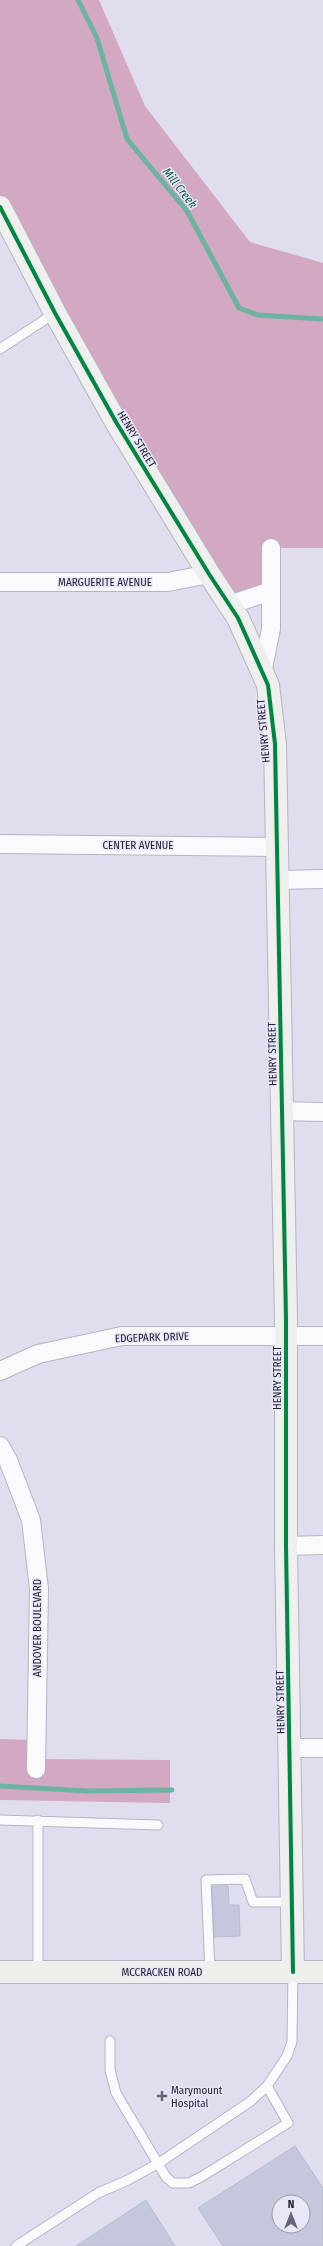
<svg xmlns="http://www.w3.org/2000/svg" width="323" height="2246" viewBox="0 0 323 2246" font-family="'Fira Sans Condensed',sans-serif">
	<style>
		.forest { fill: #d3a8c3 }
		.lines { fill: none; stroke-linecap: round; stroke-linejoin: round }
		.stream { stroke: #6cb3a2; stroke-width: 5 }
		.building { fill: #c5c8dc; stroke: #b8bbce; fill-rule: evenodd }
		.lane-casing { stroke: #b5b3c6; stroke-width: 11 }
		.street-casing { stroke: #b5b3c6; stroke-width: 20 }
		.secondary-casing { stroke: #b5b3c6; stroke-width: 24 }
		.lane { stroke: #fafafc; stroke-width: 9 }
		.street { stroke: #fafafc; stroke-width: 18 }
		.secondary { stroke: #efefee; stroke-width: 22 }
		.cycleway-casing { stroke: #e8e7f5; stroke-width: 6 }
		.cycleway { stroke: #00873e; stroke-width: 4 }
		.poi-dot { fill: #666279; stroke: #e8e7f5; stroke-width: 1.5 }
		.labels { text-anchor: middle; stroke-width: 3; stroke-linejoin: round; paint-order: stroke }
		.street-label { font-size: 11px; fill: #24203a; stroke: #e8e7f5 }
		.poi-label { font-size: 11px; fill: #24203a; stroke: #e8e7f5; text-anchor: start }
		.water-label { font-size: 12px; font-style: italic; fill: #055a46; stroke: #e8e7f5 }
	</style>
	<rect width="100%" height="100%" fill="#e0deee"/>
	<path class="forest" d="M0,0h99l46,106 105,136 73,21v285h-51l-1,43 -42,14 -229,-398z
		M0,1739l37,1v19l133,1v43l-170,-3z"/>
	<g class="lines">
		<path class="stream" d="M78,0l19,38 30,101 60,72 52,97 19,7 65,4
			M0,1786l88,5 84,-1"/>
	</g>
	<path class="building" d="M212,1886h16l1,19h10l1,31 -26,1z
		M295,2146l28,42v58h-100l-25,-38zM279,2202h24v24h-24z
		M146,2200l29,46h-99z"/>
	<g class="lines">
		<g class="lane-casing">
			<path id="lane" d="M0,349l55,-36
				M0,1820l158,5
				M38,1820v152
				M210,1972l-4,-92 39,-1 8,23h39
				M110,2041v29l6,23 50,84 7,6h16l12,-6 87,-54 -21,-37
				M16,2246l82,-53 30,-13 31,-17 92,-62 16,-15 20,-30 5,-14 1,-70"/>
		</g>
		<g class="street-casing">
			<path id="street" d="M0,582h168l41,-8
				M229,605l42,-14
				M262,673l9,-44v-81
				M0,844l277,3
				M277,880l46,-1
				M282,1111l41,1
				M0,1371l38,-17 84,-18h201
				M0,1446l8,14 23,60 8,69 -3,180
				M286,1546l37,-1
				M290,1748h33"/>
		</g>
		<g class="secondary-casing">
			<path id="secondary" d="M0,207l55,106 61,109 93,152 29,44 30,67 7,59 11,575v227l7,426
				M0,1972h323"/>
		</g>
		<use href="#lane" class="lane"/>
		<use href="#street" class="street"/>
		<use href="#secondary" class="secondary"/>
		<g class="cycleway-casing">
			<path id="cycleway" d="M0,207l55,106 61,109 93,152 29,44 30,67 7,59 11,575v227l7,426"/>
		</g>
		<use href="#cycleway" class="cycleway"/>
	</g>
	<path class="poi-dot" d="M160 2090h4v4h4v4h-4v4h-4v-4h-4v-4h4z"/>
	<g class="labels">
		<g class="street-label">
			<text transform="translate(137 439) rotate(59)" y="4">HENRY STREET</text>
			<text x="105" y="586">MARGUERITE AVENUE</text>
			<text transform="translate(263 731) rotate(-95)" y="4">HENRY STREET</text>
			<text x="138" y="849">CENTER AVENUE</text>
			<text transform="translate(272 1054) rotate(-91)" y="4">HENRY STREET</text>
			<text transform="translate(152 1337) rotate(-2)" y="4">EDGEPARK DRIVE</text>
			<text transform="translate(277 1378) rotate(-90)" y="4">HENRY STREET</text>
			<text transform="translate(37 1628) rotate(-90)" y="4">ANDOVER BOULEVARD</text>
			<text transform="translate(280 1702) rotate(-91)" y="4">HENRY STREET</text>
			<text x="162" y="1976">MCCRACKEN ROAD</text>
		</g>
		<g class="poi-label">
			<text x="171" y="2094">Marymount<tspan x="171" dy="13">Hospital</tspan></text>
		</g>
		<g class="water-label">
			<text transform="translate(180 188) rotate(52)" y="4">Mill Creek</text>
		</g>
	</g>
	<g transform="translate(291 2214)"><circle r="19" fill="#e8e7f5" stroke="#9a97aa"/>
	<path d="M0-3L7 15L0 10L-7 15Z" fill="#666279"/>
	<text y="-6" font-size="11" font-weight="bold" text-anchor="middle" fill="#24203a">N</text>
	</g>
</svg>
